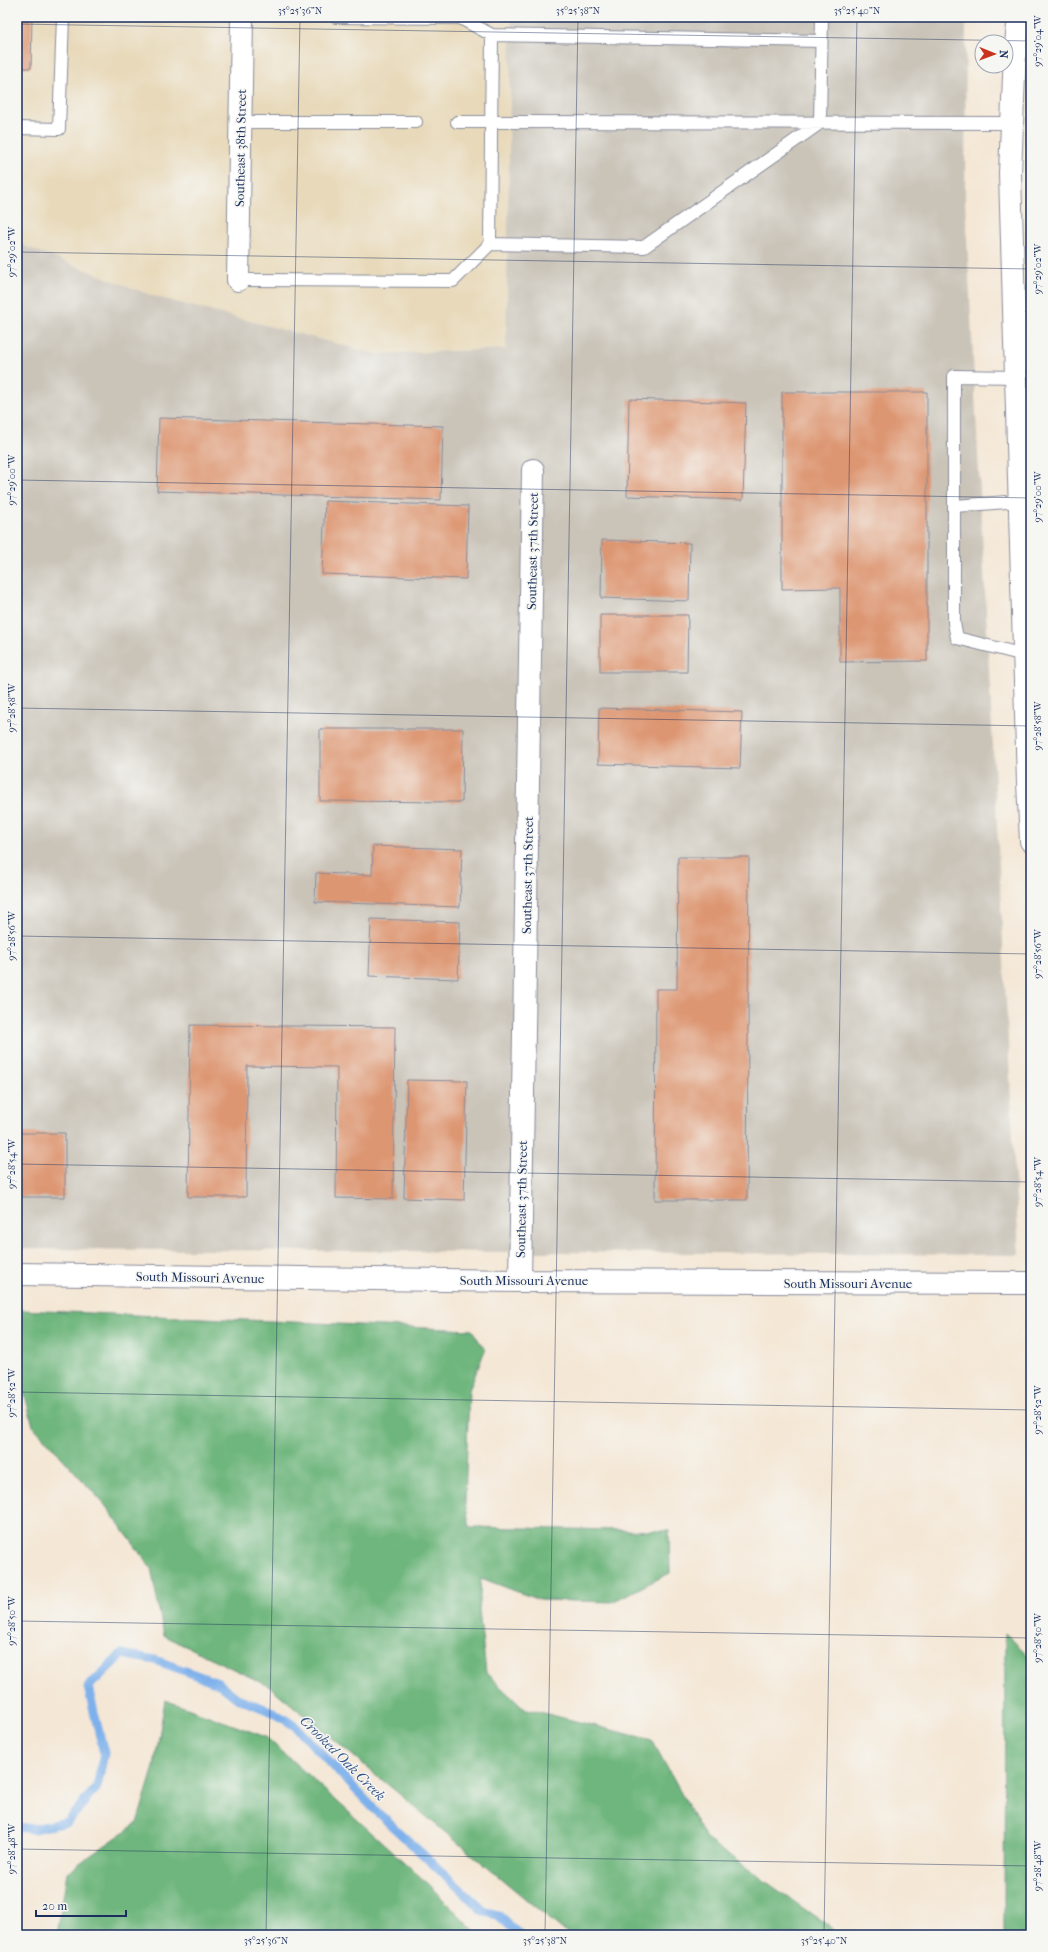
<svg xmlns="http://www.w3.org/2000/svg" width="1048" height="1952" viewBox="0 0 1048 1952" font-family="'IM FELL French Canon',serif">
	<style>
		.built { fill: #e8d9ba }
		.industrial { fill: #c9c3b8 }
		.forest { fill: #6eb67d; stroke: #44726e }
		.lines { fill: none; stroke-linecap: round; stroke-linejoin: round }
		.stream { stroke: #7eb1eb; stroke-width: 9 }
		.building { fill: #dd9672 }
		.service-casing { stroke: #888b9a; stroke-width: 14 }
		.minor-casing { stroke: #888b9a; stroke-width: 24 }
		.tertiary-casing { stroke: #888b9a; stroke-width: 24 }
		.service { stroke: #fff; stroke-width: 12 }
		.minor { stroke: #fff; stroke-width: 22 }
		.tertiary { stroke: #fff; stroke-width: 22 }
		.ticks { fill: none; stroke: #1b2f5e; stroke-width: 1; stroke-opacity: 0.45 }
		.labels { text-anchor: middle; stroke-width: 3; stroke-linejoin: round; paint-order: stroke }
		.street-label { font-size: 13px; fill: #1b2f5e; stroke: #f6f6f2 }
		.water-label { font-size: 14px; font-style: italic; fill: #395688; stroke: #f6f6f2 }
		.neatline { fill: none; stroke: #1b2f5e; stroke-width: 1.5 }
		.ticks-label { font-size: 10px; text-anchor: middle; fill: #1b2f5e }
	</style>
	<rect width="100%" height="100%" fill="#f6f6f2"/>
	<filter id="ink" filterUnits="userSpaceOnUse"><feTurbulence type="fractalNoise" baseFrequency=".025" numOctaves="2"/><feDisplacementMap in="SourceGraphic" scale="8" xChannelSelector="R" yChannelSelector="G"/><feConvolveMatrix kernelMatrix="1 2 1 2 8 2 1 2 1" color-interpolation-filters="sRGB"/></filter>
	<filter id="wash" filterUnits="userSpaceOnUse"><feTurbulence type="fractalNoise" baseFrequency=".012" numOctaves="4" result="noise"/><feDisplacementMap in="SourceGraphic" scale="16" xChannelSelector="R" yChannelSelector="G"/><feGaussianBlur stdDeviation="0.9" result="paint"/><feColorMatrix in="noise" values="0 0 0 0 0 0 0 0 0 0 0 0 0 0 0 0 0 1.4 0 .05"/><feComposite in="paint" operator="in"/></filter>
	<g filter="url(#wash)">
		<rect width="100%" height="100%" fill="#f4e7d5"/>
		<path class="built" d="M17,17h494l-5,332 -129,5 -224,-58 -136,-53z"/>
		<path class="industrial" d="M511,17h455l-1,183 54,1055 -1002,-6v-1006l136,53 224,58 129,-5z"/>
		<path class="forest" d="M21,1310l451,20 13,20 -16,40 -4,113 5,24 199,4 1,42 -58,29 -73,-2 -58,-22 -2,32 7,63 37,35 129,32 54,99 135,96h-272l-300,-249 -105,-50 -13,-68 -46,-63 -72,-79 -13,-50z
			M1005,1633l26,25v277h-27z
			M165,1700l101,37 160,145 53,53h-422l10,-63 70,-49 17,-56z"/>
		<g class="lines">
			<path class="stream" d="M17,1827l16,2 34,-7 30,-35 7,-34 -16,-66 34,-33 33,6 63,23 19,15 36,14 22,14 83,87 107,99 13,3 22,20"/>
		</g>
		<g id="blocks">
			<path class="building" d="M17,17h15l-1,51h-9l-1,19h-4z
				M782,392h145v269l-87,1v-74l-58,1z
				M629,399l117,4 -3,97 -116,-4z
				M159,418l284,8 -2,74 -284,-9z
				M325,501l143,5 -2,73 -144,-5z
				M602,540l88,3 -1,58 -88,-3z
				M600,615h88l-1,57h-87z
				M599,708l143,4 -2,56 -142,-4z
				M320,729h143l-1,73 -142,-1z
				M373,846l89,3 -2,58 -145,-5 1,-29 56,2z
				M678,857h71l-2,343h-92l1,-211h21z
				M371,919l89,3 -2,57 -89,-3z
				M190,1025l205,2 -2,172 -57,-1 1,-131 -90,-1 -1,131h-58z
				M407,1080l60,1 -3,119 -60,-2z
				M17,1133h48v64h-48z"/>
		</g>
	</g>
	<g filter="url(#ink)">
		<use href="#blocks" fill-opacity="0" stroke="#888b9a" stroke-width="1"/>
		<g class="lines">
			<g class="service-casing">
				<path id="service" d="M336,17l124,1 32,17
					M240,122h176
					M457,122l555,1
					M820,123l-176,124 -154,-3 2,-209 329,6
					M820,123l2,-106
					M17,128l42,1 4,-112
					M238,280l215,1 37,-37
					M1016,377l-62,-1v247l3,15 67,17
					M955,506l65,-5"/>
			</g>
			<g class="minor-casing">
				<path id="minor" d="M238,280l4,-263
					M17,1274l503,7 511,2
					M520,1281l13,-811"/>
			</g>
			<g class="tertiary-casing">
				<path id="tertiary" d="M1019,17l-4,35 -5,121 18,610 3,58"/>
			</g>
			<use href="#service" class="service"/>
			<use href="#minor" class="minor"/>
			<use href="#tertiary" class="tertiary"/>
		</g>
	</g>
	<path class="ticks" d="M17,24l1014,17M17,247l4,-230M17,252l1014,17M17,480l1014,18M17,708l1014,18M17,936l1014,18M17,1164l1014,18M17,1392l1014,18M17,1621l1014,17M17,1849l1014,17M266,1935l34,-1918M545,1935l33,-1918M824,1935l33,-1918"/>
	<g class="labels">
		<g class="street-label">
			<text transform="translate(240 148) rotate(-89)" y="5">Southeast 38th Street</text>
			<text transform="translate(532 551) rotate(-89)" y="5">Southeast 37th Street</text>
			<text transform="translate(527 875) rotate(-89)" y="5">Southeast 37th Street</text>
			<text transform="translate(521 1199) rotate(-89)" y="5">Southeast 37th Street</text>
			<text transform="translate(200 1277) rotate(1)" y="5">South Missouri Avenue</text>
			<text x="524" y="1285">South Missouri Avenue</text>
			<text x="848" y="1288">South Missouri Avenue</text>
		</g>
		<g class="water-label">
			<text transform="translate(343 1758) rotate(45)" y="5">Crooked Oak Creek</text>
		</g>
	</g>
	<rect width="1048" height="1952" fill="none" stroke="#f6f6f2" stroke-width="44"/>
	<g transform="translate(994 54) rotate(91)"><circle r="19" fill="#f6f6f2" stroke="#9ea6b7"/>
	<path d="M0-3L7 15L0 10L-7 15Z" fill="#c8321e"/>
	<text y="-6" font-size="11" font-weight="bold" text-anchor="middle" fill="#1b2f5e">N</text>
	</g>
	<path d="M36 1910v6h90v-6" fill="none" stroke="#1b2f5e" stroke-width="2"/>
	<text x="42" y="1910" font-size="12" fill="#1b2f5e" stroke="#f6f6f2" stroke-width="3" paint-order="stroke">20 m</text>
	<rect x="22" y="22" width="1004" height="1908" class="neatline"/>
	<g class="ticks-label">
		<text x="300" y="14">35°25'36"N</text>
		<text x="578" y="14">35°25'38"N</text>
		<text x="857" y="14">35°25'40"N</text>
		<text transform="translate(1037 41) rotate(-90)" y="4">97°29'04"W</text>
		<text transform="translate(11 252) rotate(-90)" y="4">97°29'02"W</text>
		<text transform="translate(1037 269) rotate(-90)" y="4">97°29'02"W</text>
		<text transform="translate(11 480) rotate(-90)" y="4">97°29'00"W</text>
		<text transform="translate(1037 497) rotate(-90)" y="4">97°29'00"W</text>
		<text transform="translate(11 708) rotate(-90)" y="4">97°28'58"W</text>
		<text transform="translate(1037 726) rotate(-90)" y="4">97°28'58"W</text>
		<text transform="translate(11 936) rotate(-90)" y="4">97°28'56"W</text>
		<text transform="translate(1037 954) rotate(-90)" y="4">97°28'56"W</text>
		<text transform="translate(11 1164) rotate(-90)" y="4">97°28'54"W</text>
		<text transform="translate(1037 1182) rotate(-90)" y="4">97°28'54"W</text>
		<text transform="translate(11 1393) rotate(-90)" y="4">97°28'52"W</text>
		<text transform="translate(1037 1410) rotate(-90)" y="4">97°28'52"W</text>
		<text transform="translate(11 1621) rotate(-90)" y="4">97°28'50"W</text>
		<text transform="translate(1037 1638) rotate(-90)" y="4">97°28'50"W</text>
		<text transform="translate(11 1849) rotate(-90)" y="4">97°28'48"W</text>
		<text transform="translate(1037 1866) rotate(-90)" y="4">97°28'48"W</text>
		<text x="266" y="1944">35°25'36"N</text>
		<text x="545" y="1944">35°25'38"N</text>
		<text x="824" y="1944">35°25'40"N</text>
	</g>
</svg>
